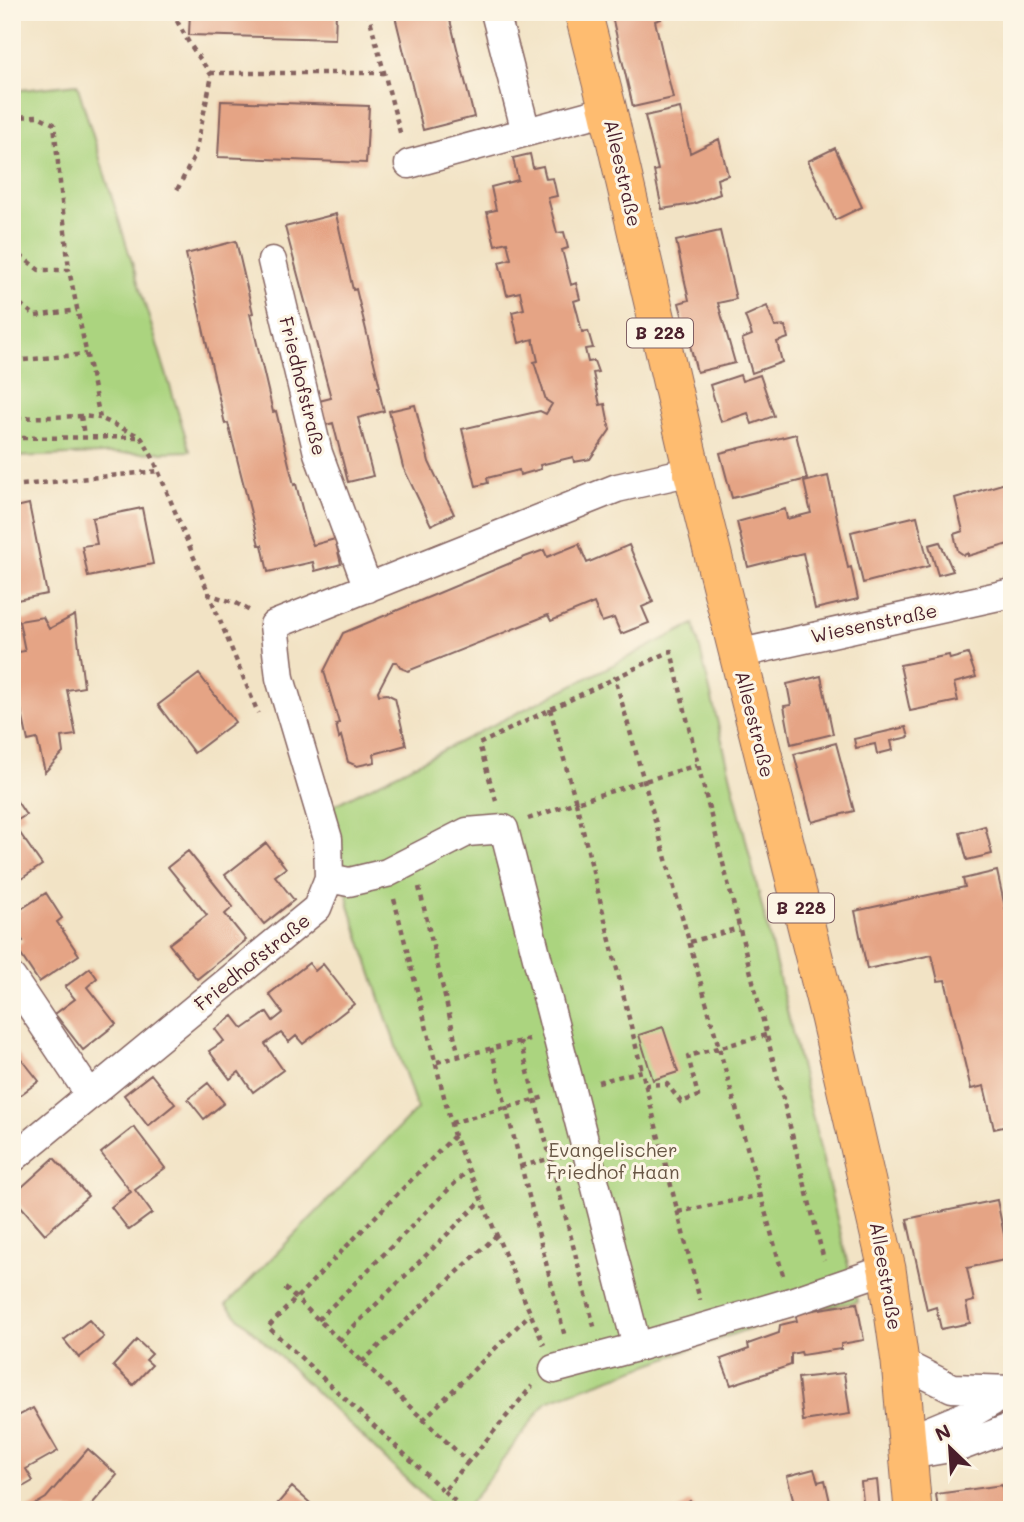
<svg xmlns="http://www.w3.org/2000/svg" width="1024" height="1522" viewBox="0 0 1024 1522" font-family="Mali,sans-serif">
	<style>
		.green { fill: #abd47f; stroke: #7a7a55; stroke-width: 2 }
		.building { fill: #e5a485 }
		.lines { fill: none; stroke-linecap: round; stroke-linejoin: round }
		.minor-casing { stroke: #856461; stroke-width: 31 }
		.major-casing { stroke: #856461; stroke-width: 39 }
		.path { stroke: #856461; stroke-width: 4.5; stroke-dasharray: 5 5; stroke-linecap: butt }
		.minor { stroke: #fff; stroke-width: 28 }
		.major { stroke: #febc70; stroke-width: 37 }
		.labels { text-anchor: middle; stroke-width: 6; stroke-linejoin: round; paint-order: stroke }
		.shield { fill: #fcf5e5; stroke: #7f5f63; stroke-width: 2 }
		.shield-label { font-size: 18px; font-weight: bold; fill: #4a1f2b }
		.street-label { font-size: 19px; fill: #4a1f2b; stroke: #fcf5e5 }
		.park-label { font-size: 19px; fill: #675544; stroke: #fcf5e5 }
	</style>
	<rect width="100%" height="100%" fill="#fcf5e5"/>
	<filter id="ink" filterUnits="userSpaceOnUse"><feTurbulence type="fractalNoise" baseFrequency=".0143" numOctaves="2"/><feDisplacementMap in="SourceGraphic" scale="14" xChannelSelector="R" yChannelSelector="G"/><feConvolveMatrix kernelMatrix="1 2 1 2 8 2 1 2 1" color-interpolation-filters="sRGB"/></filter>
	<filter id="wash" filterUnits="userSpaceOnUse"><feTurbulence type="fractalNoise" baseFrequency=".00686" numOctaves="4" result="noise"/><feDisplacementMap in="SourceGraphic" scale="28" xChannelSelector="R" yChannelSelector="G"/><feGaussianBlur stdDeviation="1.57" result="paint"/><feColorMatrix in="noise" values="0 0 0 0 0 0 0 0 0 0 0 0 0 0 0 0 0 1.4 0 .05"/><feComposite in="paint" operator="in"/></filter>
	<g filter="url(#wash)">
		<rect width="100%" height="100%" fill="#f2e3c5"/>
		<path class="green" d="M77,84l113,367 -178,6v-366z
			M694,624l163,678 -62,10 -248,89 -82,109h-27l-212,-205 191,-196 -68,-203 -15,-101z"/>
		<g id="blocks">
			<path class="building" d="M190,12h146l-1,27 -146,-4z
				M394,12h54l26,105 -51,13z
				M611,12h48l2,7 -6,2 18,77 -40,9z
				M221,101l148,5 -3,57 -148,-6z
				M680,108l10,45 29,-14 9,36 -11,4 3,15 -27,10 -31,5 -8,-38 4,-1 -13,-54z
				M835,148l27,59 -27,13 -27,-59z
				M530,154l3,14 10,-2 3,13 7,-1 4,18 -9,2 9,35 7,-1 4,16 -6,2 9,35 5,-2 4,16 -6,2 4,14 4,17 6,-1 5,17 -8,1 3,13 6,-1 4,11 -5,1 7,32 5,-1 5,26 -20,29 -16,3 -1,-5 -33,8 1,4 -21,6 -1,-5 -32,8 1,5 -12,3 -14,-57 78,-18 6,3 6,-10 -6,-4 -12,-38 4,-1 -5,-22 -14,4 -7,-31 12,-3 -4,-17 -13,3 -8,-33 12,-3 -4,-17 -12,3 -8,-33 9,-2 -5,-23 27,-7 -5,-22z
				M336,214l17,76 3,-1 24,98h-2l6,24 -26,7 15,58 -25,6 -15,-59 -7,2 -7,-24 12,-3 -46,-171z
				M720,231l16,68 -18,4 17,60 -38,9 -18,-69 10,-3 -13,-59z
				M236,241l17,72 -3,1 23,98 3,-1 18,74 2,-1 12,49 5,12 22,-6 6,25 -26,7 -2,-9 -45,10 -6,-27h-3l-31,-122 -3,1 -39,-170z
				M767,306l8,21 10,-1 3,12 -11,4 5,20 -30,11 -10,-34 10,-4 -7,-19z
				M740,375l2,6 18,-6 14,41 -22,8 -4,-11 -27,9 -11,-37z
				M415,405l14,57 25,52 -23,11 -28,-58 -14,-56z
				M796,434l11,45 -75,19 -12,-45z
				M828,476l20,92 3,-1 7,32 -43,10 -12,-56 -55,14 -11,-45 48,-13 2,10 24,-6 -7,-31z
				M1012,481v62l-44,13v-3l-4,2 -6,-4 -4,-17 9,-3 -8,-33z
				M29,504l18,90 -35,7v-93z
				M142,508l11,56 -65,13 -6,-31 15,-2 -5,-26z
				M917,516l12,50 -66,17 -12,-51z
				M940,542l13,29 -15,4 -9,-30z
				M579,544l8,19 42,-18 24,57 -11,5 7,16 -28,11 -7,-16 -12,4 -8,-19 -43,18 -3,-6 -140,56 -7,-3 -4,-6h-4l-15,29 1,4 8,-1 8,4 11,47 -32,9 1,8 -18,4 -9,-4 -7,-26 -2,2 -3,-14 3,-1 -15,-52 19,-38 182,-76 19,-7 3,7z
				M75,615l9,72 -17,3 9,45 -15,2 2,16 -18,19 -8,-33 -9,2 -16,-74v-14l13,-2 -6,-30 24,-4 6,12z
				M968,654l8,23 -22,6 4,18 -48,10 -10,-46 49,-10 1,4z
				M199,674l36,48 -41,31 -36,-48z
				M821,676l12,58 -42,10 -7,-38 7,-1 -4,-21z
				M906,727l3,10 -18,4 2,9 -16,4 -2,-10 -19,4 -2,-9z
				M836,743l18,68 -42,11 -18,-68z
				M12,794l14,21 -13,8 29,42 -30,20z
				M985,826l7,28 -25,6 -7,-27z
				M266,843l20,25 -11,8 19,24 -30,24 -39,-49z
				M188,851l45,56 -8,7 21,26 -49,39 -28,-35 38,-29 -39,-48z
				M997,871l15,68v186l-18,4 -10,-43 -13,3 -26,-109 -7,1 -6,-26 -65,14 -12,-58 110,-24 -2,-8z
				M46,893l16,25 -5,4 22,33 -40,27 -24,-36 8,-5 -11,-16v-10z
				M309,963l6,8 8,-7 31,40 -51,40 -7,-8 -7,6 -8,-9 -16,11 18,26 -30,22 -14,-20 -9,7 -21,-28 15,-10 -9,-12 18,-13 10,13 24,-17 6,9 10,-8 -14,-19z
				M90,968l7,10 -10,9 29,37 -33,26 -28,-36 20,-15 -10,-12z
				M663,1027l15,45 -25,8 -14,-45z
				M12,1047l27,34 -27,20z
				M151,1074l24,30 -27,22 -24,-31z
				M208,1083l16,20 -20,16 -16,-20z
				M134,1127l31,41 -30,22 17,23 -23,17 -18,-23 20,-15 -30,-39z
				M54,1158l34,38 -43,38 -33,-38z
				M997,1200l12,59 -42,9 7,33 -8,2 4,20 -29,6 -5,-22 -9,3 -20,-91z
				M857,1303l7,37 -23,4v5l-39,6 -1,-3 -10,2v11l-60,20 -10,-26 28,-10 -1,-5 31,-11 1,-8 17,-4 -2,-8z
				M89,1320l15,17 -25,21 -15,-18z
				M137,1340l15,14 -6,6 6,5 -19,20 -20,-19z
				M844,1373l6,41 -47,7 -5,-43z
				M33,1408l25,43 -32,18 7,12 -21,12v-74z
				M88,1449l29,26 -30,35h-61l20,-12z
				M814,1469l4,13 7,-2 5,22 -10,2 2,6h-26l-9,-34z
				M877,1480l3,30h-16l-3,-28z
				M1002,1485l3,20 7,-1v6h-74l-2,-16z
				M292,1487l26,23h-46z
				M690,1501l7,9h-19z"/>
		</g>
	</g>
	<g filter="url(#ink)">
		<use href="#blocks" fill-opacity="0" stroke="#856461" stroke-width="2"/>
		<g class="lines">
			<g class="minor-casing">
				<path id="minor" d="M495,12l31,120
					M409,164l199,-54
					M272,261l46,192 50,135
					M737,654l275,-61
					M329,878l20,4 38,-9 80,-41 37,-3 133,518 154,-45 96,-33
					M12,978l78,117
					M12,1159l305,-251 12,-30 -1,-39 -48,-161 -6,-53 343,-137 75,-17
					M900,1362l52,26 60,2
					M554,1369l83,-22
					M907,1440l65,-27 40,-23
					M909,1455l53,-9 50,-19"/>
			</g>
			<g class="major-casing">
				<path id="major" d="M583,12l25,98 84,361 137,546 58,252 13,93 13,148"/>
			</g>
			<path class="path" d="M172,12l17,31 23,33 -18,81 -17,33
				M368,12l33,124
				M210,73h174
				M12,117l26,-1 16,8 15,146
				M12,249l27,21h30l31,148 41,19 12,21 105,255
				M12,298l24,18 41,-6
				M12,359l4,59 65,-2 19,2
				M14,361l72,-7
				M81,416l3,20
				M12,438l125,-1
				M12,486l146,-15
				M207,594l29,9 16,9
				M550,709l26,93 121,-37
				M496,801l-17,-57 136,-66
				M528,819l48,-17 66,269
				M419,887l40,169
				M394,899l60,237
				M690,942l49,-14
				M520,1041l75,289
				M491,1048l74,289
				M437,1062l92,-23
				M598,1082l44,-11 58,229
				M645,1085l22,-1 14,18 17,-6 -10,-40 78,-21
				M451,1123l94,-26
				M521,1166l40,-10
				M678,1212l83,-17
				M783,1275l-168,-597 56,-27 27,114 126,495
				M285,1288l183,174 64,-76
				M318,1320l150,-150
				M339,1341l143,-141
				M362,1362l135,-127
				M423,1420l107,-106
				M468,1462l-24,29 -176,-164 186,-191 90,209
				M444,1491l14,13"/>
			<use href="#minor" class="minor"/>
			<use href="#major" class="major"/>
		</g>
	</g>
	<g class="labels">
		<g class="shield">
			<rect x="627" y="318.5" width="66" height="29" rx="5"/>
			<rect x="768" y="893.5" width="66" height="29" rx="5"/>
		</g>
		<g class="shield-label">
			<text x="660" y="339">B 228</text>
			<text x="801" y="914">B 228</text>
		</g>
		<g class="street-label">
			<text transform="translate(623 173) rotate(77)" y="7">Alleestraße</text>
			<text transform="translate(303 386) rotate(76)" y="7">Friedhofstraße</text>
			<text transform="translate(874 623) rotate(-12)" y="7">Wiesenstraße</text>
			<text transform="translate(755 724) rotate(76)" y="7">Alleestraße</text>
			<text transform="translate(252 962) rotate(-39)" y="7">Friedhofstraße</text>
			<text transform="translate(886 1276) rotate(80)" y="7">Alleestraße</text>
		</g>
		<g class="park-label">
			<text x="613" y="1157">Evangelischer<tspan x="613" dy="22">Friedhof Haan</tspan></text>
		</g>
	</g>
	<rect width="1024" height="1522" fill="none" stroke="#fcf5e5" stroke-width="42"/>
	<g transform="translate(950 1448) rotate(335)" stroke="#fcf5e5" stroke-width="5" paint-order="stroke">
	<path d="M0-5L12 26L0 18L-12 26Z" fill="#4a1f2b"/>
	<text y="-10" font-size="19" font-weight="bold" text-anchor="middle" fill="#4a1f2b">N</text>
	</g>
</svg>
